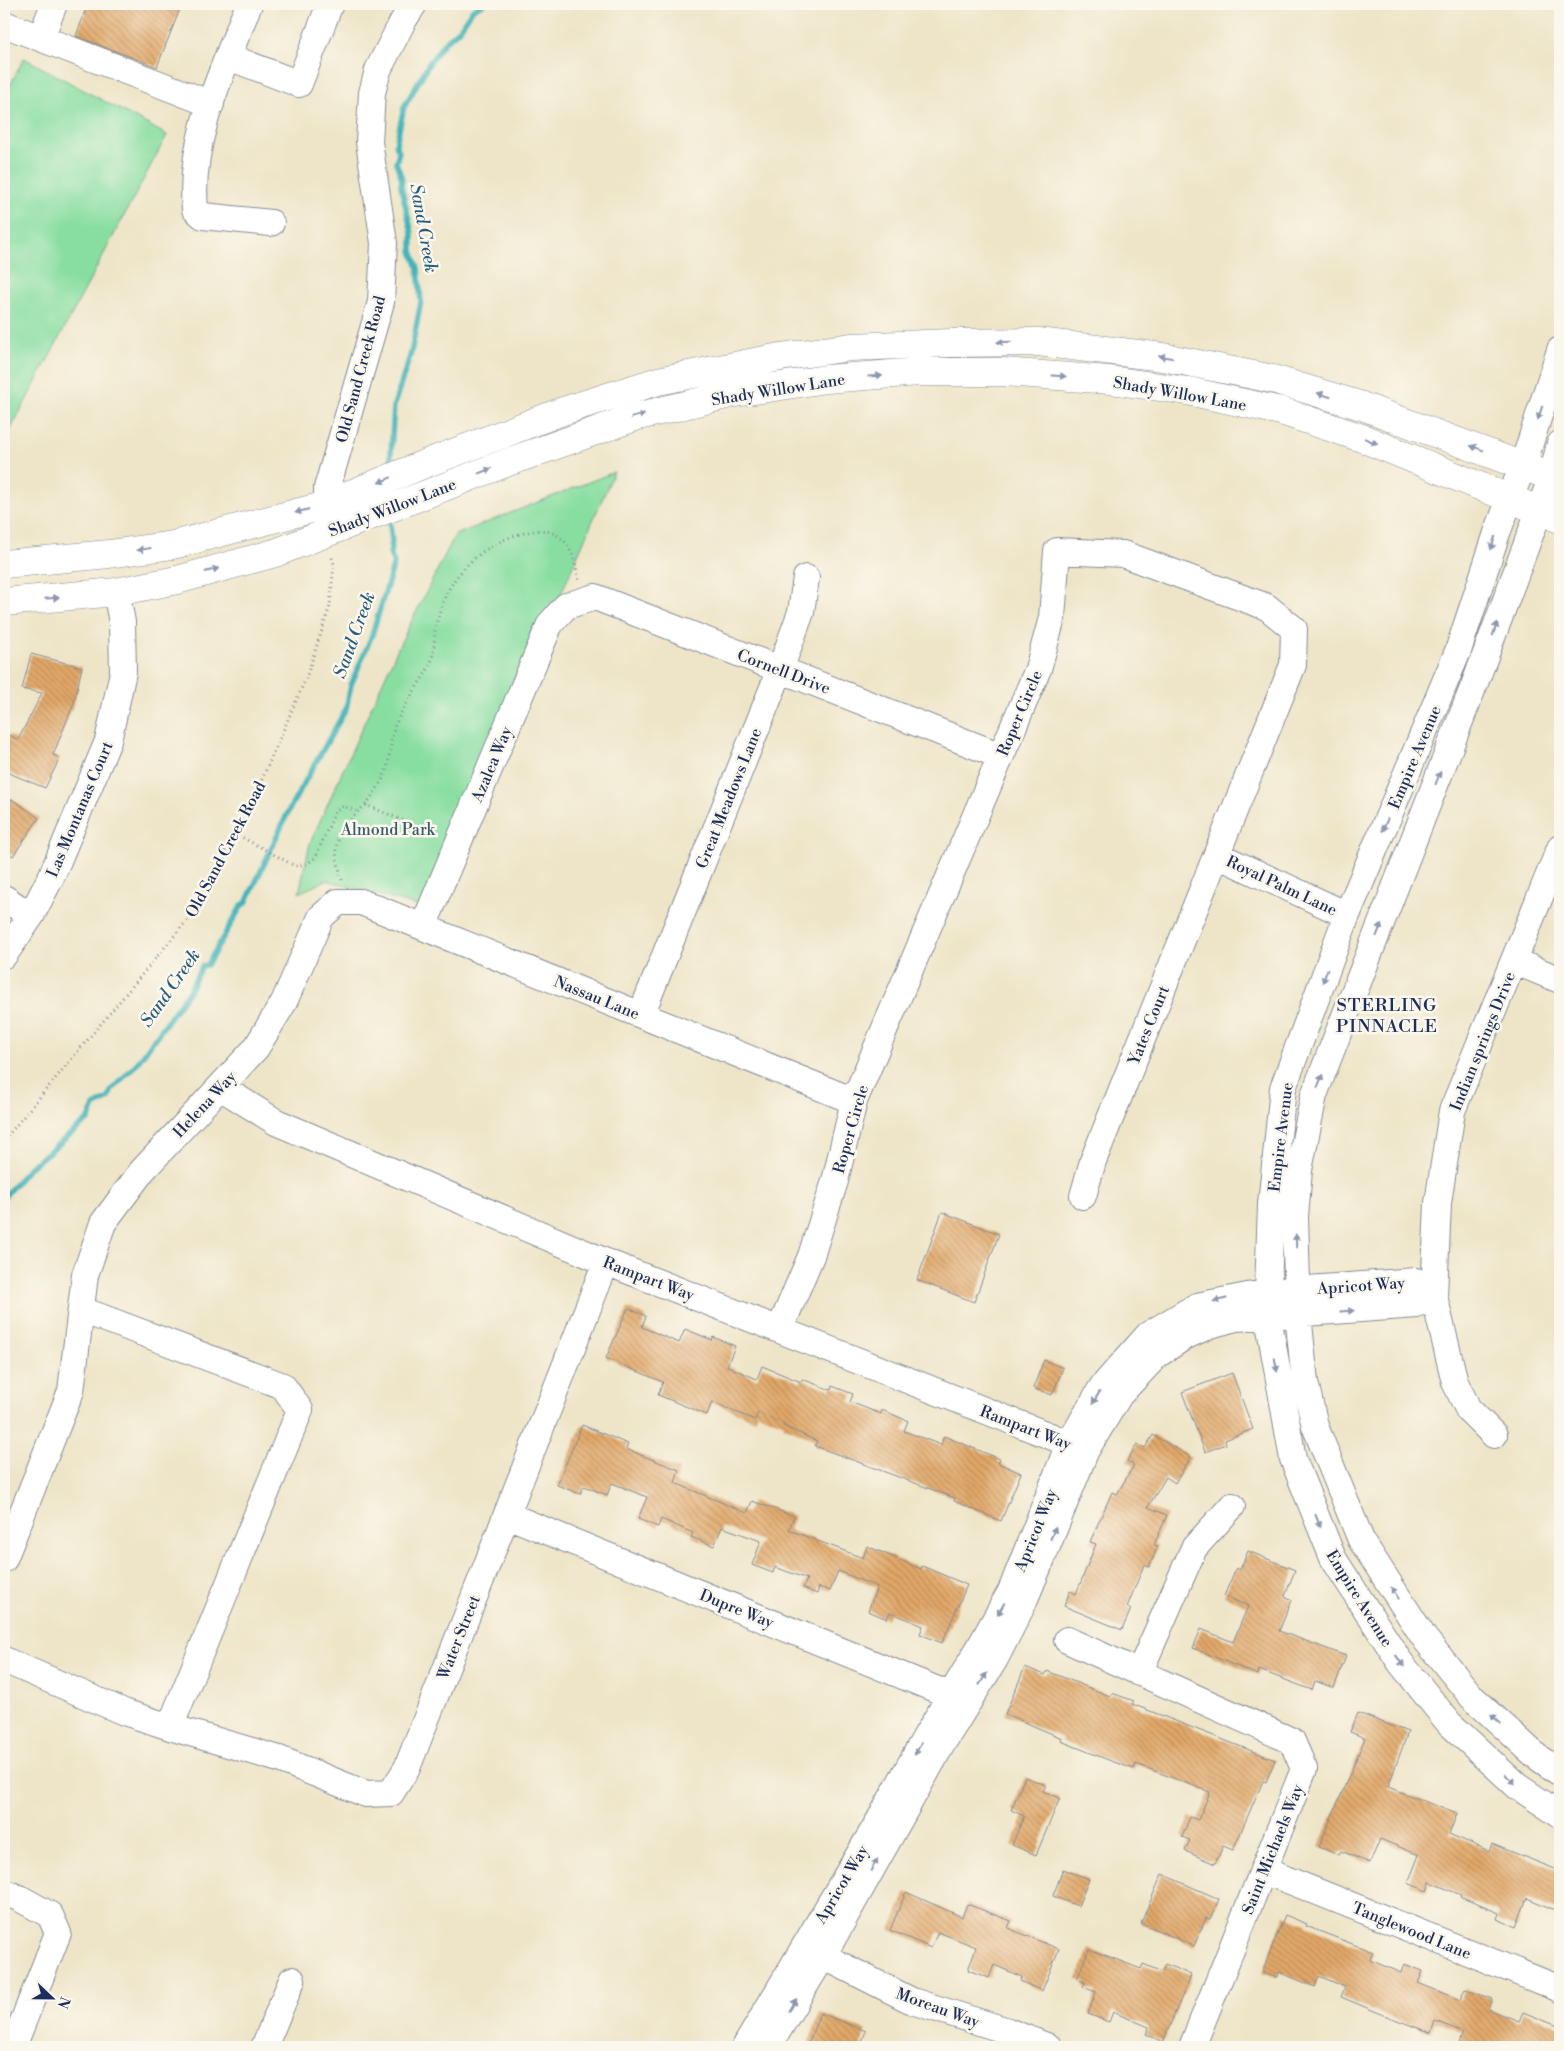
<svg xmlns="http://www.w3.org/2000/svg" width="1564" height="2051" viewBox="0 0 1564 2051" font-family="'Libre Bodoni',serif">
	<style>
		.park { fill: #88dea1; stroke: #528680 }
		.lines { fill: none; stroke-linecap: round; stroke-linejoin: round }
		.stream { stroke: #42b3b9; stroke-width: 5.5 }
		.building { fill: url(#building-back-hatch) }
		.minor-casing { stroke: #848a93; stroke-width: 28 }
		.major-casing { stroke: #848a93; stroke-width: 29 }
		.path { stroke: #848a93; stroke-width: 3; stroke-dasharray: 1 4; stroke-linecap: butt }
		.minor { stroke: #fff; stroke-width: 26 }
		.major { stroke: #fff; stroke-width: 28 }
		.oneway { fill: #8d97ae }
		.labels { text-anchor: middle; stroke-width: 5; stroke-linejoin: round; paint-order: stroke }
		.street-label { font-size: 16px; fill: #1b2f5e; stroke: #fbf7ec }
		.park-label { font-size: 16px; fill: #365b6f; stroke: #fbf7ec }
		.water-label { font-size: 18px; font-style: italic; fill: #295d7e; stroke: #fbf7ec }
		.neighbourhood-label { font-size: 18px; letter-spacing: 1px; fill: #1b2f5e; stroke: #fbf7ec }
	</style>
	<defs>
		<pattern id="building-back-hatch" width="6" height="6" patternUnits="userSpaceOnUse" patternTransform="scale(1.25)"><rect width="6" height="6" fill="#e2a868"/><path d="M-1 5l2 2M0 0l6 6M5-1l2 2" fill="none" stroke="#b68959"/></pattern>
	</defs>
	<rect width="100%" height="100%" fill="#fbf7ec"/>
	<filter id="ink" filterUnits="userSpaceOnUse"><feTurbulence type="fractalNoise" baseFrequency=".02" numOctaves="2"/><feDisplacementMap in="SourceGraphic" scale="10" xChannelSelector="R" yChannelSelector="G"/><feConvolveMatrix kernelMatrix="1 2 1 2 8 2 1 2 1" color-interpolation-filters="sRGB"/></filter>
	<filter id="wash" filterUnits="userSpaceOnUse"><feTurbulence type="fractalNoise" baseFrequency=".0096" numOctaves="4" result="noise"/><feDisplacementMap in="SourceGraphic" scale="20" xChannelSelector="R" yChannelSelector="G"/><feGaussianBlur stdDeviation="1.12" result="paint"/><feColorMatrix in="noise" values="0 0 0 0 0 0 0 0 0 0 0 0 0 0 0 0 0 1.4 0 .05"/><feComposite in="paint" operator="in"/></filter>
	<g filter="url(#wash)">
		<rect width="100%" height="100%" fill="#eee5c8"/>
		<path class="park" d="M24,58l143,77 -163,307v-345z
			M614,472l-190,436 -98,-28 -27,13 11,-50 88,-195 57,-113z"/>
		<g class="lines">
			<path class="stream" d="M390,469l4,-64 17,-52 10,-51 -3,-34 -6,-17v-18l-11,-47 1,-7 -6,-17 3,-10 -3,-8 8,-37 26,-45 15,-20 14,-12 14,-21 10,-5
				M4,1197l25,-29 60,-49 5,-13 15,-8 2,-7 27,-29 51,-71 13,-25 5,-1 35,-60 4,-2 44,-95 56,-99 5,-24 21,-50 22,-72 -4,-9 2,-13 -3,-25"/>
		</g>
		<g id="blocks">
			<path class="building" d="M88,4h94l-25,63 -81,-31z
				M31,654l51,13 -8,36 -21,52 7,3 -15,30 -41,-17v-25l5,-11 9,5 24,-47 -20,-4z
				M12,799l27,19 -26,38 -9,-6v-39z
				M942,1212l57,22 -25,68 -57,-22z
				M628,1308l18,8 -4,11 37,16 6,-14 27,11 1,-3 22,9 -8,20 30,13 5,-13 39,16 1,-3 29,11 1,-4 21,8 -3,8 31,12 1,-4 26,11 -4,10 37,14 3,-9 56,23 -2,4 23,10 -20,48 -47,-20 1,-3 -140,-52 2,-5 -34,-15 1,-2 -26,-11 -3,7 -43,-18 -5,13 -49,-20 5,-13 -57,-24z
				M1044,1360l19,8 -11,27 -19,-7z
				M1232,1373l21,56 -28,11 1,4 -21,8 -23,-60z
				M582,1425l46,19 -2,5 53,21 -4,13 72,30 5,-12 42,15 -5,14 74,28 4,-12 54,23 1,-3 45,19 -25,58 -22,-9 3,-8 -33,-14 -3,7 -19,-8 9,-24 -39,-16 -8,20 -11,-4 -2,7 -14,-6 4,-9 -32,-12 -2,6 -21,-8 9,-24 -39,-14 -8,19 -23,-9 2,-4 -32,-14 -3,8 -20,-8 9,-22 -35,-14 -5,12 -23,-9 -4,8 -23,-9z
				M1153,1435l38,22 -16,26 -9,-6 -18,30 19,8 -13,30 4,1 -9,21 -5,-2 -17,42 4,2 -9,21 -58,-24 6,-15 6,3 20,-50 -6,-2 22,-50 5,2 17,-29 -7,-4 10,-17 8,4z
				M1248,1551l47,19 -10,26 7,4 -13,31 67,25 -12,32 -19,-7 -3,9 -53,-20 -1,5 -65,-27 8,-19 32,13 15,-36 -24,-10 12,-28 4,2z
				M1025,1667l20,8 2,-4 63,25 2,-3 22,8 -2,3 143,56 -9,22 -3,-1 -30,69 -10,-4 -8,18 -30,-13 5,-11 -8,-3 8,-20 8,3 12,-28 -74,-28 -2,5 -23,-8 -50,-20 1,-3 -57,-24z
				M1358,1713l50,19 -20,55 69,27 -8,20 40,17 3,-7 68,27v41l-33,-14 -11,29 -19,-8 2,-6 -39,-16 1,-2 -31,-13 -3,9 -19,-8 11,-28 -39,-16 -10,24 -29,-12 -2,4 -20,-8 46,-109 -15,-6z
				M1025,1777l21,8 -3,6 17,7 -24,57 -24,-10 12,-29 -13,-6z
				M1063,1869l26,10 -11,27 -25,-10z
				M1162,1874l57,25 -9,20 -4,-1 -12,28 -53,-23z
				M906,1892l56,25 5,-13 44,17 -3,7 51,21 -17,42 -22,-10 2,-4 -28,-12 -5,13 -21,-8 8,-23 -38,-15 -7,16 -41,-18z
				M1285,1915l22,9 -1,2 67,26 -3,8 31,13 3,-9 19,7 -5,12 42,17 5,-11 27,10 -4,10 31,12 4,-9 37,15v20h-102l5,-15 -28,-11 -4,12 -47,-18 -43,-18 4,-10 -26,-11 -4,11 -36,-15 -2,6 -15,-6z
				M1089,1949l52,20 2,-5 19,8 3,-8 26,11 -28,67 -17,-8 3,-7 -36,-15 -4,10 -21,-8 8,-22 -13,-5 2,-5 -8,-3z
				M820,2013l46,18 -6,16h-53z"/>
		</g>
	</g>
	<g filter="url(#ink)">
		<use href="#blocks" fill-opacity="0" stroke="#848a93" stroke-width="1"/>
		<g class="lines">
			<g class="minor-casing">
				<path id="minor" d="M249,4c-25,65 -61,134 -54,205l8,7 68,7
					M4,24l207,80
					M41,38l13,-34
					M229,57l70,27 31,-80
					M1560,350l-37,115 -26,68 -39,118 -111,264 -64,173 -12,116 -3,88v25l25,142 40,99 67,104 49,61 68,63 43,29
					M1560,444l-8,32 -74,199 -164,420 -15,75 -4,47 3,97 7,68 10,44 46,114 64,99 47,58 64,59 24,17
					M327,504v-16l54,-186 3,-59 -15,-101 3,-49 6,-23 25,-49 11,-17
					M1217,855l130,60
					M4,898l27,18
					M423,927l127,-303 16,-18 29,-9 406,159
					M4,955l27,-39 21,-41 56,-134 15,-69 -1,-50 -6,-30
					M1514,961l46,19
					M641,1015l139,-345 21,-58 5,-34
					M220,1087l56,35 330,140 480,188
					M780,1329l31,-73 24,-75 19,-80 184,-432 14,-51 5,-67 66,3 144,53 27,22 -1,36 -200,496 -10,35
					M1494,1435l-26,-26 -13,-27 -21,-86 4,-93 14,-92 108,-263
					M507,1515l460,187
					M4,1559l67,-168 14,-116 18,-52 39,-52 114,-123 28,-46 37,-85 17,-15h23l493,199
					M1067,1640l225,101 12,28 -112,278
					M4,1660l120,52 46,15 130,-317 -17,-24 -201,-76
					M1139,1673l55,-125 38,-42
					M170,1727l109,32 87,35 25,-1 16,-25 199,-506
					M1263,1870l297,119
					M4,1892l17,7 29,16 8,18 -45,114
					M807,1948l105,53 96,30 41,16
					M264,2047l28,-67
					M745,2047l135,-228 46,-83 52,-86 33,-59 58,-147 33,-57 46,-52 49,-29 71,-14 148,-11 18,15 -17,9 -181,13 -26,7 -26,12 -27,18 -37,39 -34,56 -40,99 -25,59 -26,51 -53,85 -119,212 -55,91"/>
			</g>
			<g class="major-casing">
				<path id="major" d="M4,564l105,-10 64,-9 146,-38 103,-42 141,-54 95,-30 122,-24 71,-10 100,-4 87,-1 125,15 110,22 89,27 198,74
					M4,602l112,-10 61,-12 98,-27 236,-92 124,-44 100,-24 91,-14 94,-7h84l106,8 78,11 93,20 81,27 198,81"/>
			</g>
			<path class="path" d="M366,805c6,-9 14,-19 18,-29 8,-18 5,-37 13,-55 9,-20 23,-37 33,-56 4,-10 4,-23 5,-34 1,-9 5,-20 8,-29 13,-34 43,-58 77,-68 9,-2 17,-5 26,-3 24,5 29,28 33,50
				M234,833l61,33 12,-2 8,-6 20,-46 8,-6 13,5
				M342,880c-2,-9 -5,-19 -6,-28 -1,-15 18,-39 30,-47l72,30
				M4,1140l186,-223 70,-133 46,-106 24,-72 4,-42 -3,-10"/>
			<use href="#minor" class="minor"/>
			<use href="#major" class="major"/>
		</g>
		<defs><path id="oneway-solid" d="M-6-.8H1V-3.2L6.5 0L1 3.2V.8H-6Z" transform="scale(1.25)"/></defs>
		<g class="oneway">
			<use href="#oneway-solid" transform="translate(1004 342) rotate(179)"/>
			<use href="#oneway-solid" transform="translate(1166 357) rotate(-170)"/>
			<use href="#oneway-solid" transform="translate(875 376) rotate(-4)"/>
			<use href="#oneway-solid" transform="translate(1059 376) rotate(4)"/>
			<use href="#oneway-solid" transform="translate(1324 395) rotate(-163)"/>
			<use href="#oneway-solid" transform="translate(1540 413) rotate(108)"/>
			<use href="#oneway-solid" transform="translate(638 416) rotate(-16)"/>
			<use href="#oneway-solid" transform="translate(1371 441) rotate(22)"/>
			<use href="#oneway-solid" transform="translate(1477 448) rotate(-160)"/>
			<use href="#oneway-solid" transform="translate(485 471) rotate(-21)"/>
			<use href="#oneway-solid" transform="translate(385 480) rotate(157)"/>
			<use href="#oneway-solid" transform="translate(302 511) rotate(165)"/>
			<use href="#oneway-solid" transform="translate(1493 543) rotate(108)"/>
			<use href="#oneway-solid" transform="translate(144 549) rotate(172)"/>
			<use href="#oneway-solid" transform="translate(212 570) rotate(-15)"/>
			<use href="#oneway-solid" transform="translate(52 598) rotate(-5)"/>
			<use href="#oneway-solid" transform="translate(1495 629) rotate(-70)"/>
			<use href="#oneway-solid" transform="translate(1438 778) rotate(-69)"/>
			<use href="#oneway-solid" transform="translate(1385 825) rotate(113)"/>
			<use href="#oneway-solid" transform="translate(1379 930) rotate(-69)"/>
			<use href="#oneway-solid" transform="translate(1325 976) rotate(110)"/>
			<use href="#oneway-solid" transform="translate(1320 1081) rotate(-69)"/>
			<use href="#oneway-solid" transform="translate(1296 1241) rotate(-92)"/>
			<use href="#oneway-solid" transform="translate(1220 1300) rotate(167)"/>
			<use href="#oneway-solid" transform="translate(1347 1311) rotate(-4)"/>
			<use href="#oneway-solid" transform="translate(1276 1365) rotate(80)"/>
			<use href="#oneway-solid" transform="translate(1096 1398) rotate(120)"/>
			<use href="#oneway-solid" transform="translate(1318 1521) rotate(68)"/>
			<use href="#oneway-solid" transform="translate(1053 1533) rotate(-68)"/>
			<use href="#oneway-solid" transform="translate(1395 1593) rotate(-123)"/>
			<use href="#oneway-solid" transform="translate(1001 1609) rotate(119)"/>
			<use href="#oneway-solid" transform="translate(1400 1661) rotate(54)"/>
			<use href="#oneway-solid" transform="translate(983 1679) rotate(-58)"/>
			<use href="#oneway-solid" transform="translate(1496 1719) rotate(-137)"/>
			<use href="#oneway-solid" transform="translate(918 1749) rotate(119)"/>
			<use href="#oneway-solid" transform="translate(1510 1779) rotate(43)"/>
			<use href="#oneway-solid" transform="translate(874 1865) rotate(-60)"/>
			<use href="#oneway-solid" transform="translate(793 2005) rotate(-59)"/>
		</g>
	</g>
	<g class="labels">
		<g class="street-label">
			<text transform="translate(360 369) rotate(-75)" y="6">Old Sand Creek Road</text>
			<text transform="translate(778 389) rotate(-9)" y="6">Shady Willow Lane</text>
			<text transform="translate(1180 393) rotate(10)" y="6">Shady Willow Lane</text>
			<text transform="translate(392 507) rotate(-21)" y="6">Shady Willow Lane</text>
			<text transform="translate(784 671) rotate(21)" y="6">Cornell Drive</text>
			<text transform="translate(1019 713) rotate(-67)" y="6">Roper Circle</text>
			<text transform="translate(1414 757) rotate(-67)" y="6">Empire Avenue</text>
			<text transform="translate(491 764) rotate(-67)" y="6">Azalea Way</text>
			<text transform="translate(728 798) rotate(-68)" y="6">Great Meadows Lane</text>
			<text transform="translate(79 809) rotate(-67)" y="6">Las Montanas Court</text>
			<text transform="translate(225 849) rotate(-62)" y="6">Old Sand Creek Road</text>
			<text transform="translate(1282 885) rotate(25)" y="6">Royal Palm Lane</text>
			<text transform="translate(597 997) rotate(22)" y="6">Nassau Lane</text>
			<text transform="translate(1148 1025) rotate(-68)" y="6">Yates Court</text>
			<text transform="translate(1482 1041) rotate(-68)" y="6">Indian springs Drive</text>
			<text transform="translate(204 1104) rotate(-47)" y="6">Helena Way</text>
			<text transform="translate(850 1129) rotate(-74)" y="6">Roper Circle</text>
			<text transform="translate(1280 1137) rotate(-83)" y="6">Empire Avenue</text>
			<text transform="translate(649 1278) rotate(21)" y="6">Rampart Way</text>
			<text transform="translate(1361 1285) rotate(-4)" y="6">Apricot Way</text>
			<text transform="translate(1026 1427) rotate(21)" y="6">Rampart Way</text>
			<text transform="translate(1035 1530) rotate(-68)" y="6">Apricot Way</text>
			<text transform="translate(1360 1598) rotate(58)" y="6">Empire Avenue</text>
			<text transform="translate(737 1608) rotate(22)" y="6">Dupre Way</text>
			<text transform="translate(458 1637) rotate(-68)" y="6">Water Street</text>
			<text transform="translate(1272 1849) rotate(-68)" y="6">Saint Michaels Way</text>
			<text transform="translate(841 1884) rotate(-59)" y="6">Apricot Way</text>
			<text transform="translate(1412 1930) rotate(22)" y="6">Tanglewood Lane</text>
			<text transform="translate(938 2007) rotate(20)" y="6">Moreau Way</text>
		</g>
		<g class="park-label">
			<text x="388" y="835">Almond Park</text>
		</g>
		<g class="water-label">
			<text transform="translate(424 228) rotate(80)" y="6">Sand Creek</text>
			<text transform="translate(354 635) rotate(-70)" y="6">Sand Creek</text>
			<text transform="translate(170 988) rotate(-55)" y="6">Sand Creek</text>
		</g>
		<g class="neighbourhood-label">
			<text x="1387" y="1011">STERLING<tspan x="1387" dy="21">PINNACLE</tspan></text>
		</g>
	</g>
	<rect width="1564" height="2051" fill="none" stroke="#fbf7ec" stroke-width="20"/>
	<g transform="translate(52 1998) rotate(112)" stroke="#fbf7ec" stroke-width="4" paint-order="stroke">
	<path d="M0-4L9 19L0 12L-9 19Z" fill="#1b2f5e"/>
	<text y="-8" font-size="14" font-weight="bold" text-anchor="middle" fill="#1b2f5e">N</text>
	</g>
</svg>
